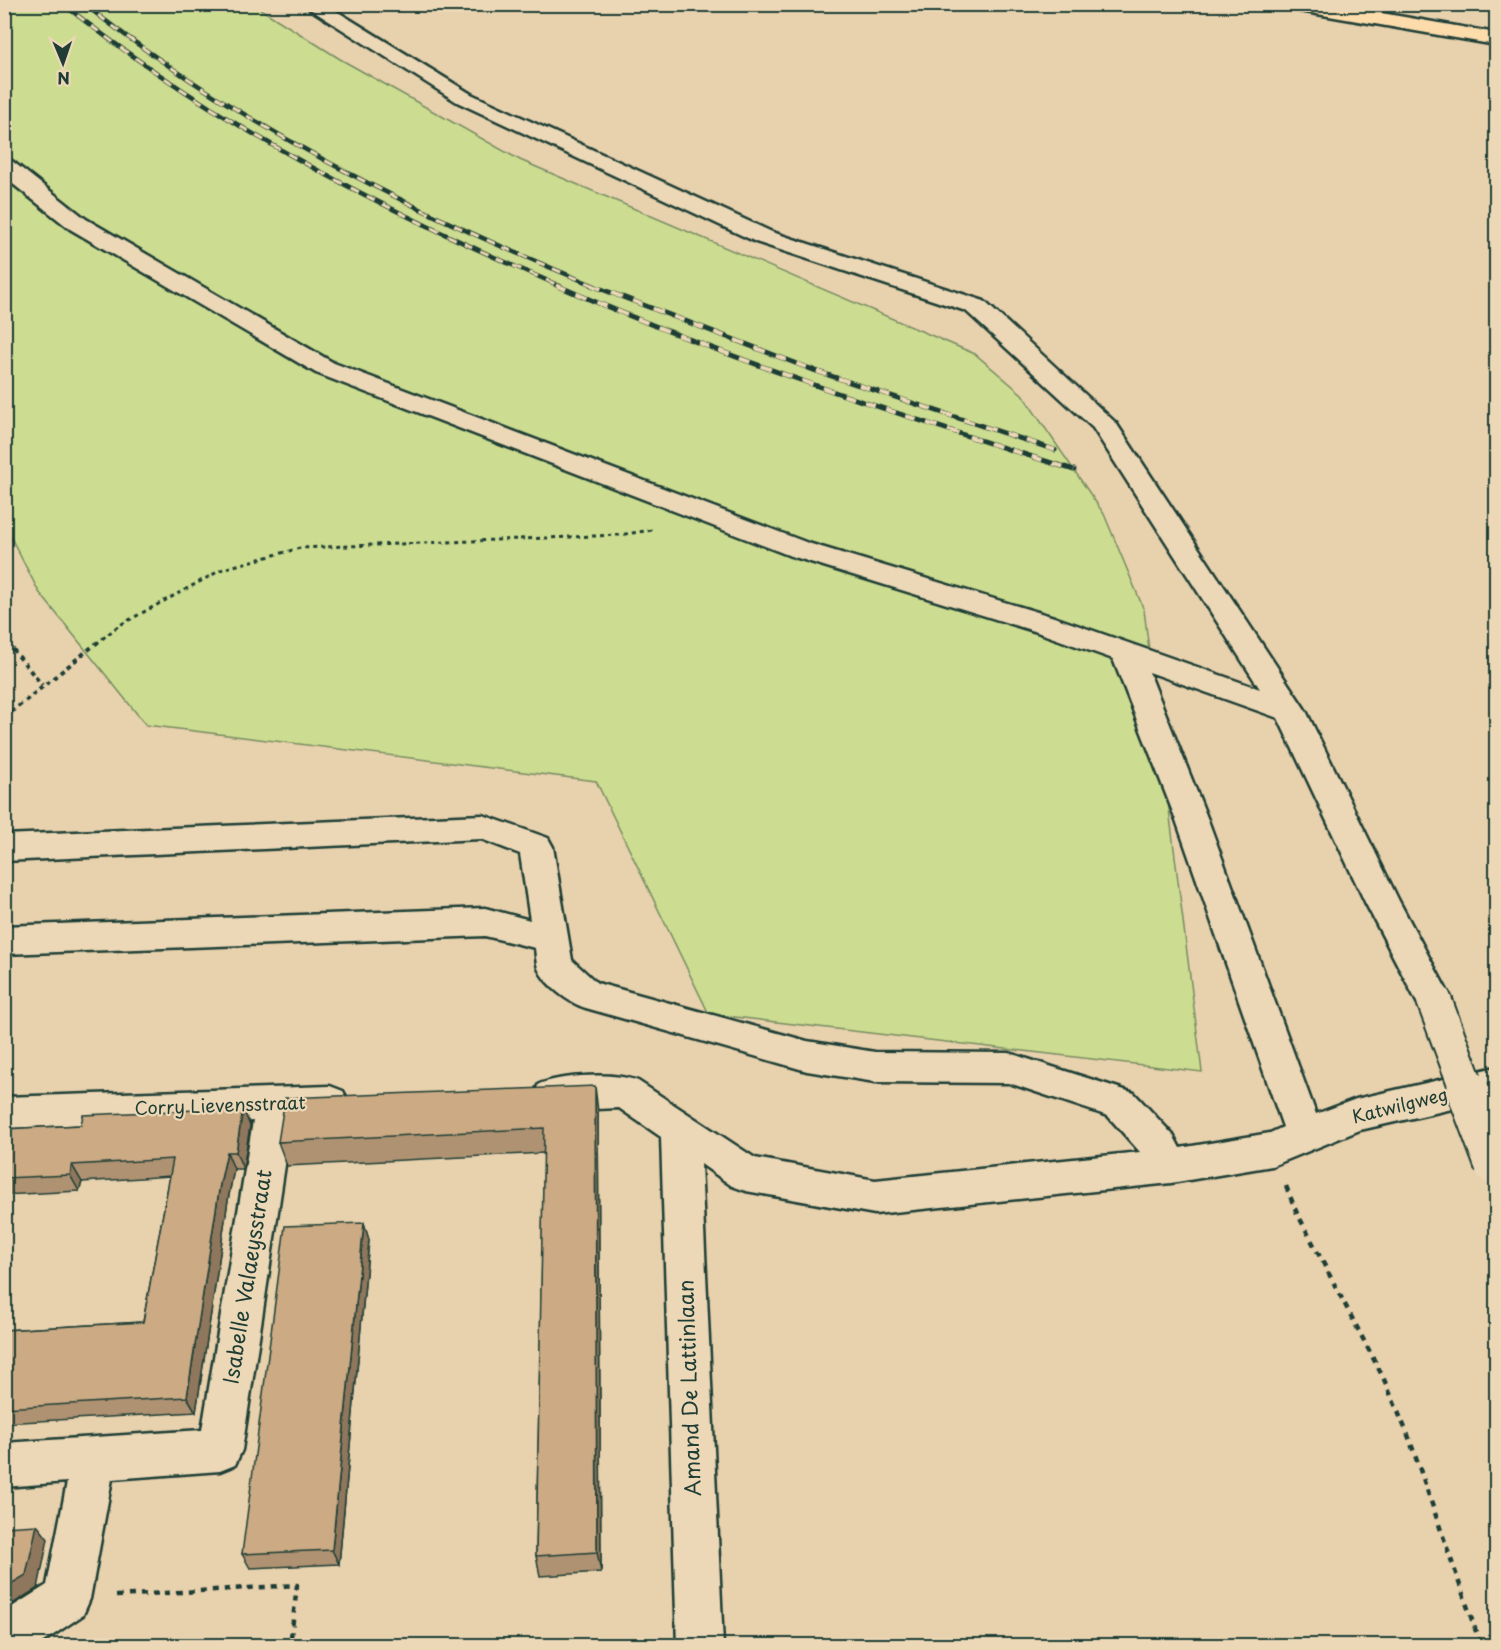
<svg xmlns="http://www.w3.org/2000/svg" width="1501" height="1650" viewBox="0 0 1501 1650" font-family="'Playpen Sans',sans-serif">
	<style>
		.green { fill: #ccdc90; stroke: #768c62; stroke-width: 1.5 }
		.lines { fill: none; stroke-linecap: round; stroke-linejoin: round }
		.minor-casing { stroke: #1f3d34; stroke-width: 5 }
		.highway-casing { stroke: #1f3d34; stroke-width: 5 }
		.path-far2 { stroke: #1f3d34; stroke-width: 3; stroke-dasharray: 4 4; stroke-linecap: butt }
		.path-far1 { stroke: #1f3d34; stroke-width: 4; stroke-dasharray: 4.5 4.5; stroke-linecap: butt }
		.path { stroke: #1f3d34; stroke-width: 4.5; stroke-dasharray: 6 6; stroke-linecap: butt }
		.minor { fill: #ecd8b6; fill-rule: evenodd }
		.highway { fill: #fddcac; fill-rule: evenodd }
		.rail-far1-casing { stroke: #1f3d34; stroke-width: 4.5 }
		.rail-casing { stroke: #1f3d34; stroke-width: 5 }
		.rail-far1 { stroke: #ecd8b6; stroke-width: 3; stroke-dasharray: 9; stroke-linecap: butt }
		.rail { stroke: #ecd8b6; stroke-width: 4; stroke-dasharray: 11; stroke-linecap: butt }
		.minor-bridge-far1-casing { stroke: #1f3d34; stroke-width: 38; stroke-linecap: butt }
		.minor-bridge-casing { stroke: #1f3d34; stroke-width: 46; stroke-linecap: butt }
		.minor-bridge-far1 { stroke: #ecd8b6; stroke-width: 34 }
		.minor-bridge { stroke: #ecd8b6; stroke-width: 42 }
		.wall { fill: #af9272; stroke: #1f3d34; stroke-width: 1.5 }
		.shaded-wall { fill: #8e775c; stroke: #1f3d34; stroke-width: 1.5 }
		.building { fill: #cbaa84; stroke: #1f3d34; stroke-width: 1.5 }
		.labels { text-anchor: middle; stroke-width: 4.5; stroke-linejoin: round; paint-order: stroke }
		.street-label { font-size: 18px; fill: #1f3d34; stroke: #ecd8b6 }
		.near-street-label { font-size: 21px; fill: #1f3d34; stroke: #ecd8b6 }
	</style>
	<rect width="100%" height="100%" fill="#e8d1ad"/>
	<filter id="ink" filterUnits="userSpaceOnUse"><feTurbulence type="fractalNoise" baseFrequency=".0167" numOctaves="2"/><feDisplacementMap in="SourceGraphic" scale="12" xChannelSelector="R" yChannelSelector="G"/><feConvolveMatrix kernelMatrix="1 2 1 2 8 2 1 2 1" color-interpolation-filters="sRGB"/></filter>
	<g filter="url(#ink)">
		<path class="green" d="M4,5h250l86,54 180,101 455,194 47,40 82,120 40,96 58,462 -493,-58 -113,-233 -450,-56 -107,-133 -34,-66z"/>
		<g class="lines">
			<g class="minor-casing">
				<path id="minor" d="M302,4h23l146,90 301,138 212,69 132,122 190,288 93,190 53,99 -5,10 -13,5 -13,-5 -56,-108 -87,-184 -129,-46 59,148 108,294 40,-15 140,-32v32l-136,31 -88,36 -101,17 -296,31 -129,-23 -14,-5 -31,-22 22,482h-46l-16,-509 -42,-29 -67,3 -13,-5 -6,-11 6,-11c24,-9 75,-12 99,-3l117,77 120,22 265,-28 -32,-36 -99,-33 -134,-1 -68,-11 -221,-63c-17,-5 -41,-23 -48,-40 -2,-6 -2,-13 -3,-20l-50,-12 -481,18v-28l481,-18 45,12 -10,-66 -39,-15 -477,22v-26l479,-20 65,23 5,9 19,113 25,23 210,58 68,11 134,1 125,40 39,42 7,13 90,-15 13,-6 -107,-307 -63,-161 -79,-28 -246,-76 -472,-182 -246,-144 -66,-52v-17l8,1 74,58 248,144 474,180 246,74 206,72 -167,-261 -127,-117 -210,-69 -299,-140z
					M330,1086l13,5 6,11 -6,11 -13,5 -38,1 -50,331 -7,15 -15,6 -108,8 -22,120 -7,16 -46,31h-33v-34l43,-27 20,-103 -63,5v-44l198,-13 51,-309 -249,8v-32z"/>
			</g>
			<g class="highway-casing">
				<path id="highway" d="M1285,4h45l166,29v12l-202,-35 -7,-2z
					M1482,4h14v7l-12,-3z"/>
			</g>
			<path class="path-far2" d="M4,639l4,5
				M96,644l22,-18 105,-57 77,-21 319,-13 33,-5"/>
			<path class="path-far1" d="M7,642l35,43
				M4,718l94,-76"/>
			<path class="path" d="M1286,1186l10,25 87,166 25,58 73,211
				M116,1596l181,-11 -7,61"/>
			<use href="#minor" class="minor"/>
			<use href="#highway" class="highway"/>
			<g class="rail-far1-casing">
				<path id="rail-far1" d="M63,4c151,120 320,206 497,282
					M84,4c154,121 331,209 511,282"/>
			</g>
			<g class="rail-casing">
				<path id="rail" d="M556,285c168,73 343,130 518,185
					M591,285l225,86 239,79"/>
			</g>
			<use href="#rail-far1" class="rail-far1"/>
			<use href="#rail" class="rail"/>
			<g class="minor-bridge-far1-casing">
				<path id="minor-bridge-far1" d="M1434,1000l34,91"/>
			</g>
			<g class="minor-bridge-casing">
				<path id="minor-bridge" d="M1468,1090l28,74"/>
			</g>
			<use href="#minor-bridge-far1" class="minor-bridge-far1"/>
			<use href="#minor-bridge" class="minor-bridge"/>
		</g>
		<path class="wall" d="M243,1108l7,18 -7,43h-9l-6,31 -32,212 -192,11v-93l139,-8 27,-146 -88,6 -3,9 -75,4v-66l77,-4z
			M598,1111l3,461 -61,4 -4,-20 8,-403 -257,13 -9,-24z
			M364,1223l5,17 -30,324 -89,4 -8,-14z"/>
		<path class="shaded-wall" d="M595,1086l3,25 3,461 -4,-20z
			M243,1108l7,18 -7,43 -7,-17z
			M227,1152l7,17 -6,31 -32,212 -9,-15 33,-213z
			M72,1165l10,17 -3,9 -9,-16z
			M364,1223l5,17 -30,324 -7,-14z
			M37,1525l11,14 -10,49 -32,20 -2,-2v-18z"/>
		<path class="building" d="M595,1086l2,466 -61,4 8,-428 -266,14 7,-44z
			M243,1108l-7,44h-9l-7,32 -33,213 -183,11v-78l139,-8 30,-163 -101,6 -2,10 -66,3v-49l77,-4 2,-10z
			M364,1223l-32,327 -90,4 43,-328z
			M37,1525l-11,50 -22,13v-61z"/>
	</g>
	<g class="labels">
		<g class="street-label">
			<text transform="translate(220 1106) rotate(-2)" y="6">Corry Lievensstraat</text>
			<text transform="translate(1400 1106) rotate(-14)" y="6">Katwilgweg</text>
		</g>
		<g class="near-street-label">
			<text transform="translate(248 1277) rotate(-81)" y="7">Isabelle Valaeysstraat</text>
			<text transform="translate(690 1388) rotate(-92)" y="7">Amand De Lattinlaan</text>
		</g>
	</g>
	<rect width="1501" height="1650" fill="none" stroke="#ecd8b6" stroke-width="24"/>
	<rect x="12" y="12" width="1477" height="1626" fill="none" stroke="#1f3d34" stroke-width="2" filter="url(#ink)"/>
	<g transform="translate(63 63) rotate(178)" stroke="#ecd8b6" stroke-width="4.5" paint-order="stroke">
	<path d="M0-4.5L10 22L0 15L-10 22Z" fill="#1f3d34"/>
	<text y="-9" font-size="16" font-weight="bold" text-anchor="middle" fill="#1f3d34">N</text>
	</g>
</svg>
